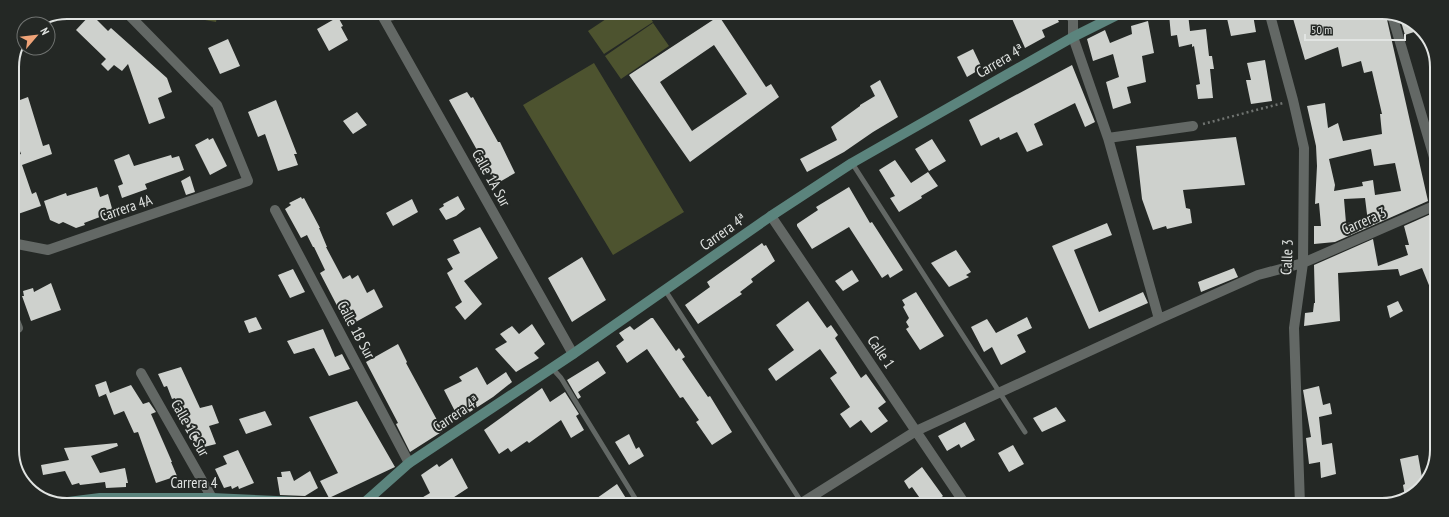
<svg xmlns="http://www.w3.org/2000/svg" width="1449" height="517" viewBox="0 0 1449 517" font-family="'PT Sans Narrow',sans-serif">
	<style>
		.green { fill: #4d532f }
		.building { fill: #ced1cd; fill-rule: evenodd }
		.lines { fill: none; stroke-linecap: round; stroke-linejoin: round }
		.path { stroke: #707471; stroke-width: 2.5; stroke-dasharray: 2 3; stroke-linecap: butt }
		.lane { stroke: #636865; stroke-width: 5 }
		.street { stroke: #636865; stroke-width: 10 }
		.secondary { stroke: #5b847d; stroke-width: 10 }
		.labels { text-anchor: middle; stroke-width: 4; stroke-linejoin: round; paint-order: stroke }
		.street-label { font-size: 15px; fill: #e1e4e2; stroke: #242825 }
		.rim { fill: none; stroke: #e1e4e2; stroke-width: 2 }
	</style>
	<rect width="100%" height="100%" fill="#242825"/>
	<path class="green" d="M161,12h57l-2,10z
		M615,13h32l6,9 -49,32 -16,-23z
		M653,23l16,23 -48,33 -16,-23z
		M594,63l90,149 -71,43 -90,-150z"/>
	<path class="building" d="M91,14l17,17 3,-3 56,50 5,14 -14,6 7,20 -16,6 -21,-60 -6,7 -8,-6 -6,6 -7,-7 5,-5 -30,-29z
		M1010,14h45l4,8 -17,8 3,7 -20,11z
		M1169,14h19l2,17 16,-2 3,27h3l2,13h-4l3,29 -15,1 -2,-14 4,-1 -6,-38 -2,1v-3l-13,3 -2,-12 -6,1z
		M1226,14l27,1 3,17 -25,4z
		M1292,15h94l42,186 -93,41 -21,2v-18h7l-2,-23 -4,1 2,-38 -1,-20 -9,-40 18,-3 3,25 10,-5 5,18 39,-7 -2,-20h2l-10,-43 -8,2 -3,-12 -19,6 -4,-20 -33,13zM1371,149l3,17 21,-3 6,28 -26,4 -2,-15 -11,2 1,4 -29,5 1,-6 -6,-26zM1365,198l3,24 -22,1 -2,-24z
		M1399,15h1l20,15 -15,5z
		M719,16l47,71 5,-3 8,13 -89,65 -61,-87zM714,45l33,49 -55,37 -32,-49z
		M338,17l5,9 -2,1 7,13 -19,11 -12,-22z
		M1148,21l6,32 -12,3 4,26 -19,5 4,16 -18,6 -7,-27 13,-5 -6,-23 -20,7 -6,-22 18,-9 5,13 22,-9 -1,-8z
		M228,39l12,27 -20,8 -12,-26z
		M973,49l9,19 -15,9 -10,-20z
		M1265,60l7,41 -21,3 -5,-24h5l-4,-17z
		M1072,65l23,57 -10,5 -10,-24 -41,21 9,21 -16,7 -10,-20 -17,8 -1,-3 -18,9 -12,-26z
		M880,80l18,37 -25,15 -29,20 -37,20 -7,-13 37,-19 -6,-13 29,-21v-1l15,-9 -5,-10z
		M467,92l4,6 2,-1 25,45h2l15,31 -19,11 -47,-84z
		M28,97l15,49 6,-2 3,10 -30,11 10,29 4,-2 5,14 -23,8 -2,-6 -4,1v-66l2,-1 4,13 3,-1 -9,-26v-25z
		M276,100l21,54h-3l4,11 -20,6 -13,-37 -7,3 -10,-25z
		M357,112l10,13 -14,9 -10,-13z
		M1236,137l9,48 -62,5 3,18 4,1 2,14 -25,6 -1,-3 -13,4 -11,-31 -6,-53z
		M208,138l1,2 4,-2 14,28 -17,9 -15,-30z
		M932,139l14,22 -17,10 -14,-22z
		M129,154l5,12 37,-11 1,3 7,-2 5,14 -39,14 2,5 -25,9 -4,-12 5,-2 -9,-24z
		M895,160l16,23 17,-11 10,14 -17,10 1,2 -23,14 -9,-14 5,-2 -16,-26z
		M190,176l5,16 -9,3 -5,-14z
		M97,187l3,10 8,-3 5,18 -29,11 1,2 -9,3 -13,-6 -4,2 -9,-4 -6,-19 22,-8 1,3z
		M849,187l21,36 2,-1 31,48 -13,8 -2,-4 -6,4 -33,-51 -37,22 -15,-23v-2l21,-14 -2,-3z
		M458,196l7,13 -9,7 -10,4 -7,-11 5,-3 -1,-2z
		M301,197l1,2 2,-1 16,30h-1l8,19h-1l17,32 7,-4 2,4 6,-4 9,18 7,-4 9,18 -31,17 -4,-7 -4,2 -24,-46 5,-3 -11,-23h-1l-6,-12 -6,3 -16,-29 6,-4 -2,-2z
		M412,199l6,13 -25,14 -7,-13z
		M1431,214v3l5,-2 -1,85 -13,-32 -22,8 -2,-7 -60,4 2,48 -36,5 1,-13 8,-1 1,-9h1l-1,-38 59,-26 5,27 30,-11 -3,-10h4l-5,-19z
		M1107,223l5,12 -38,15 25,62 44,-20 5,11 -59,26 -37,-83z
		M480,227l18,31 -34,23 18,23 -17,16 -10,-13 7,-5 -15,-29 6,-4 -6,-10 13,-6 -7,-13z
		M762,243l2,3 2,-1 9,16 -24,18 2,3 -13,10 2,2 -44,30 -13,-19 25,-18 -3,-5z
		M956,250l15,22 -5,3 3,2 -20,10 -18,-24z
		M582,257l24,43 -34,22 -24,-44z
		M1234,268l4,9 -37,15 -3,-10z
		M293,269l12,23 -15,6 -12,-23z
		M852,270l7,11 -16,10 -8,-10z
		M51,283l10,27 -30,11 -9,-25h2l-1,-5 10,-3 1,4z
		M916,292l28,44 -24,14 -14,-21 3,-2 -3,-5 3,-4 -6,-11 2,-2 -3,-5z
		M808,301l19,27 4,-3 7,10 -3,3 26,40 5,-4 20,28 -8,6 10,13 -17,12 -10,-13 -11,8 -10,-14 10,-7 -20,-29 7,-5 -17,-24 -44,32 -8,-12 26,-19 -18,-25z
		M1398,301l5,10 -13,7 -3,-12z
		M256,317l6,12 -13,4 -5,-12z
		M1027,317l5,11 -15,7 9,17 -25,13 -9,-18 -8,5 -13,-25 16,-8 9,14z
		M651,318h2l23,33 3,-3 6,9 -3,2 26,38 2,-1 22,36 -20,13 -16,-23 3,-2 -16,-23 -3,1 -33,-49 -20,14 -11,-17 8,-6 -5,-7 11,-7 4,4z
		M532,324l13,20 -11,9 5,5 -23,14 -21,-23 12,-7 -7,-8 12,-8 7,8z
		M323,329l12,28 7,-3 8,15 -21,7 -15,-28 -20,6 -7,-13z
		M398,344l9,18 -1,1 37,68 -33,21 -14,-28 2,-1 -32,-61z
		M598,361l8,12 -28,19 3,5 -3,2 -11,-19z
		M181,367l19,41 12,-3 7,18 -10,3 7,18 -20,5 -21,-51 -3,1 -5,-13 -3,1 -6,-13z
		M477,367l10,18 19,-13 6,10 -19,15 -34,22 -15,-29 18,-9 -3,-4z
		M106,381l4,12 21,-8 12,19 6,-2 7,10 -5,2 21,48h-1l6,14 -21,7 -18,-51 -4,1 -10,-22 -10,4 -8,-21 2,-1 -9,4 -4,-12z
		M1319,386l4,19 7,-2 2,11 -13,3 3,28 10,-2 4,31 -15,4 -1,-16 -11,2 -3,-26 5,-1 -8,-47z
		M542,388l8,14 15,-10 14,22 -3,2 8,14 -13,8 -10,-18 -32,23 -2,-2 -16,11 -3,-4 -9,6 -15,-24z
		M357,401l38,66 -66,31 -9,-17 18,-8 -29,-56z
		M1056,407l10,14 -24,11 -9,-14z
		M265,411l7,14 -26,9 -7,-15z
		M965,422l10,18 -14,8 -2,-4 -12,7 -9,-15z
		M629,434l7,15 3,-2 5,9 -15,9 -14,-23z
		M117,443l1,3 -27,10 9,17 25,-5 3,15h-2v4l-20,1 -1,-6 -25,3 -1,-2 -7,2 -7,-14 -22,4 -2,-10 28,-5 -5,-12z
		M1013,445l11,19 -15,8 -11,-19z
		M238,450l16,33 -15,6 -1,-3 -6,3 -1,-3 -7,2 -9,-19 12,-5 -4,-8z
		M1418,455l5,28 -8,11 -10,3 -2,-12 2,-1 -5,-25z
		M452,458l16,30 -23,15h-32l17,-10 -9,-18 16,-11 2,3z
		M922,467l21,29 -10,8h-9l-12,-17 -3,2 -5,-8z
		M290,471l4,10 16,-10 8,17 -13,8 -25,-1 -3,-18h5l-1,-5z
		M617,484l12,19h-39z"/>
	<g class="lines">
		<path class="path" d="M1203,124l80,-21"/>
		<path class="lane" d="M852,163l173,269
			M665,290l137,213
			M552,368l9,10 77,125"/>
		<path class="street" d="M404,13l-21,4 190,337
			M1070,14l3,6v17l35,101 51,181
			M1270,15l23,85 11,48 -1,115 -9,65 6,177
			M1392,15l44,149
			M1108,138l85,-12
			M275,210l134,253
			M771,216l194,288
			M12,243l36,7 200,-69 -31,-76 -91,-93
			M12,313l6,15
			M141,373l71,125
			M800,504l116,-73 243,-112 99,-44 45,-12 133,-58"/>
		<path class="secondary" d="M68,502l32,-4h112l108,5
			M364,503l45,-40 164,-109 198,-138 81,-53 221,-126 46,-23"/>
	</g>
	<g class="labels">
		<g class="street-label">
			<text transform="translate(1000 61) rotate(-30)" y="5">Carrera 4ª</text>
			<text transform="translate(491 178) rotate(61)" y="5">Calle 1A Sur</text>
			<text transform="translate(126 208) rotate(-19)" y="5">Carrera 4A</text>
			<text transform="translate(1364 221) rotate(-24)" y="5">Carrera 3</text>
			<text transform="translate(723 232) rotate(-35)" y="5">Carrera 4ª</text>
			<text transform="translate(1287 257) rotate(-87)" y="5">Calle 3</text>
			<text transform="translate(356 330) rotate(62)" y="5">Calle 1B Sur</text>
			<text transform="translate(881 352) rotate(56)" y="5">Calle 1</text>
			<text transform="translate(456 414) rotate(-34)" y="5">Carrera 4ª</text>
			<text transform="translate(190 428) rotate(61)" y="5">Calle 1C Sur</text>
			<text x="194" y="488">Carrera 4</text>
		</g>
	</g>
	<path d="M0 0H1449V517H0ZM67 19H1382A48 48 0 0 1 1430 67V450A48 48 0 0 1 1382 498H67A48 48 0 0 1 19 450V67A48 48 0 0 1 67 19Z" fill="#242825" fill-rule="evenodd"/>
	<path class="rim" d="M67 19H1382A48 48 0 0 1 1430 67V450A48 48 0 0 1 1382 498H67A48 48 0 0 1 19 450V67A48 48 0 0 1 67 19Z"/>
	<g transform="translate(36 36) rotate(62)"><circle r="19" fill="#242825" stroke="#707371"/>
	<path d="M0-3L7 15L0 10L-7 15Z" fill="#efa378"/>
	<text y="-6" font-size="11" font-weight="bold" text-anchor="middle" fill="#e1e4e2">N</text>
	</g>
	<path d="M1305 34v6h100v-6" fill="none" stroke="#e1e4e2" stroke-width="2"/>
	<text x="1311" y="34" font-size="12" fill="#e1e4e2" stroke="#242825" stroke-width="3" paint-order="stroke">50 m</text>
</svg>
